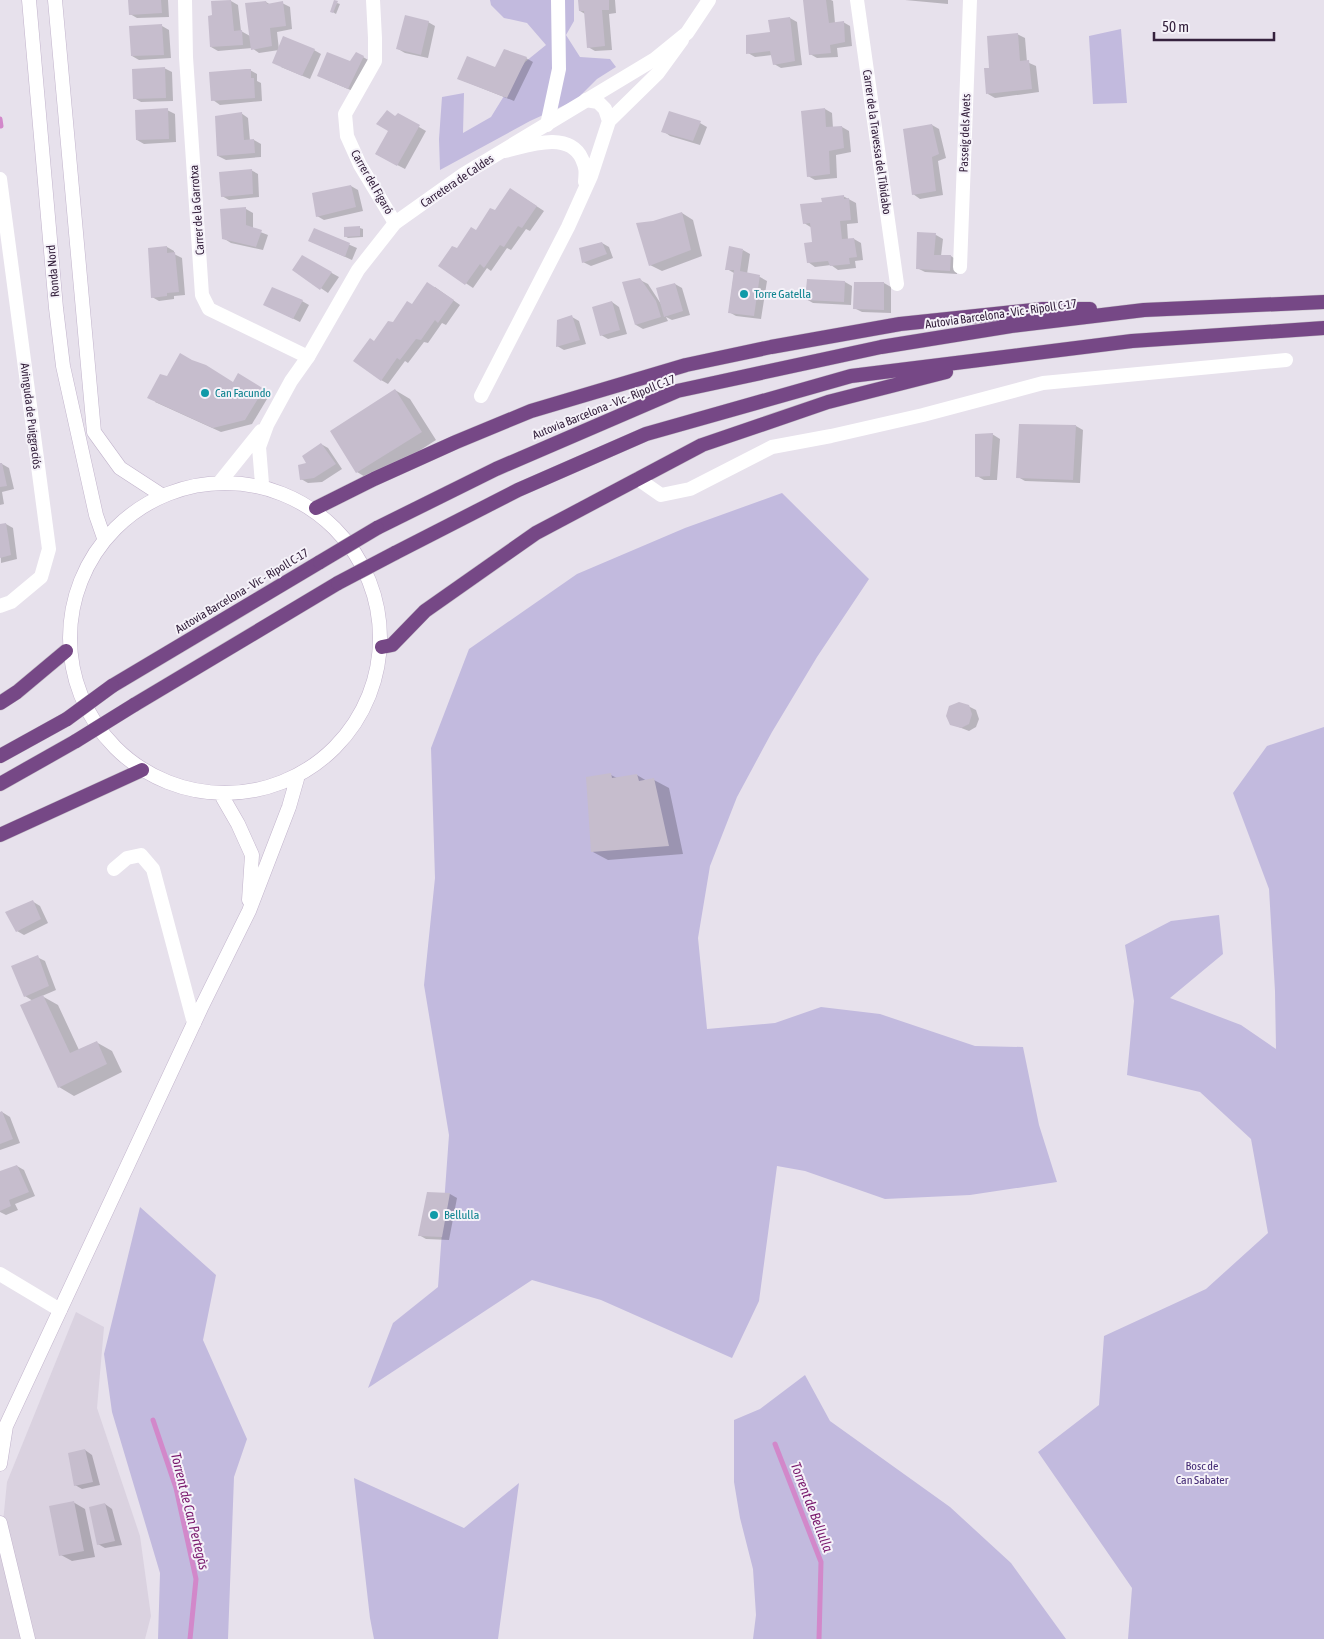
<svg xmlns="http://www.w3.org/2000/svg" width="1324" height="1639" viewBox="0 0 1324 1639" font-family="'Asap Condensed',sans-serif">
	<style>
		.built { fill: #dad2e0 }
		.green { fill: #c2bade }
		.shadow { fill: #0003 }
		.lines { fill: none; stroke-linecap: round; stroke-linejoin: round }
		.stream { stroke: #d288ca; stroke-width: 5 }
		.building { fill: #c6bdcd }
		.secondary-casing { stroke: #c2b4cc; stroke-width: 15 }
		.trunk-casing { stroke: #c2bcc5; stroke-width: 15 }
		.minor { stroke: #fff; stroke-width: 14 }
		.tertiary { stroke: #fff; stroke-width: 14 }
		.secondary { stroke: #fff; stroke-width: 14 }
		.trunk { stroke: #764886; stroke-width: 14 }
		.trunk-bridge-casing { stroke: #c2bcc5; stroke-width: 15; stroke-linecap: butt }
		.trunk-bridge { stroke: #764886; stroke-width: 14 }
		.culture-dot { fill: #0f9aa8; stroke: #f5f2f9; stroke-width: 2 }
		.labels { text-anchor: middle; stroke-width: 4; stroke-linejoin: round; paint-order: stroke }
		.street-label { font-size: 12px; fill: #35213d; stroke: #f5f2f9 }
		.culture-label { font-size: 12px; fill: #0d838f; stroke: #f5f2f9; text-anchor: start }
		.park-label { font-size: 12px; fill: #442b75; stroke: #f5f2f9 }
		.water-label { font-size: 14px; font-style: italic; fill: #7a1a6e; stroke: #f5f2f9 }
	</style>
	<rect width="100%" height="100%" fill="#e7e1ec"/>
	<path class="built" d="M76,1312l28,15 -7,81 43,128 11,80 -6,23h-145v-87l7,-70z"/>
	<path class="green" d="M490,0h84v21l-8,14 14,22 30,2 6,8 -19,12 -21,21 -46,21 -90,49 -1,-31 3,-42 22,-4 -1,40 28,-16 34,-55 21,-17 -19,-22 -23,-5 -13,-13z
		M1121,29l6,74 -34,1 -4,-68z
		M782,493l87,86 -52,78 -45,75 -35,65 -27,69 -12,72 9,91 68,-6 46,-16 59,7 95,32 48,1 16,78 18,57 -87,13 -85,4 -80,-28 -28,-5 -18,135 -27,57 -131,-58 -69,-20 -164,108 25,-65 45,-36 11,-152 -25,-150 11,-107 -4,-130 38,-99 108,-75 108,-46z
		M1324,727v912h-196l4,-51 -94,-136 61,-47 5,-69 102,-47 62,-56 -17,-94 -51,-47 -73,-17 7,-74 -9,-56 46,-24 48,-6 4,39 -53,44 71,27 35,24 -1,-58 -6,-102 -36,-96 34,-47z
		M140,1207l76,68 -13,65 44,99 -13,38 -6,162h-70l2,-66 -48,-161 -8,-58z
		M805,1375l25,46 120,86 61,56 55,76h-313l3,-24 -3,-46 -13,-51 -6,-36v-62l26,-11z
		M354,1478l110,50 55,-45 -21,156h-124l-4,-21z"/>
	<path class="shadow" d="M129,0h39l1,17 -32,1 -7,-4z
		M580,0h35l1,13 -7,1 3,36 -17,1 -7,-4 -3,-33 -5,-3z
		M804,0h27l2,1 2,22 8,-1 7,4 2,20 -15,2 1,9 -21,1 -7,-4z
		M905,0h43v4z
		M231,1l7,4 3,26 9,5 16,-34 5,3 11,-2 8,4 2,22 -15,3 2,18 -20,3 -7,-5 -34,3 -7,-4z
		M337,3l3,1 -4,10 -5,-3z
		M790,18l7,4 5,43 -21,3 -7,-4 -2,-9 -17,2 -7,-4z
		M428,22l7,4 -7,32 -23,-5 -7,-4z
		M162,26l7,4 2,28 -32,2 -7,-4z
		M1017,34l8,4 2,24 9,4 3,26 -44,6 -7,-4 2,-25z
		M314,50l7,4 -11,25 -29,-12z
		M363,57l7,4 -15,31 -30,-13 26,-17z
		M526,58l7,4 -19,39 -55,-22 37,-10z
		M164,68l8,4 1,29 -32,1 -7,-4z
		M250,70l7,4v7l4,2 1,18 -42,4 -7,-5z
		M825,109l7,4 1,15 9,-1 7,4 2,21 -15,3 1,23 -22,2 -7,-4z
		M167,110l8,4 1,28 -32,2 -7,-4z
		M241,113l7,5 2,23 4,-1 7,4v13l-35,3 -8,-4z
		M398,115l28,16 -21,38 -29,-15z
		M700,123l7,4 -7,18 -30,-9 -7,-5z
		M932,125l7,4 7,29 -8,3 5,34 -23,4 -7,-5z
		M251,170l7,4 1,23 -30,3 -7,-4z
		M351,186l7,4 5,21 -39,9 -7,-4z
		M518,194l26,17 -14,20 -4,-2 -15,21 -4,-2 -16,23 -4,-3 -14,20 -33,-22 56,-54z
		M843,196l13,7 2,20 -11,1 1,16 6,-1 7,4 2,17 -8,1 1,7 -18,2 -7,-5 -16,2 -7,-5 5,-19 -1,-15 -8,-5 19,-20z
		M246,209l7,4v16l15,6 -5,15 -32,-7 -8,-5z
		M682,213l11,7 9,36 -40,15 -12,-6 3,-43z
		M360,228l3,1v8l-15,1 -3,-2z
		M315,230l42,18 -5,12 -42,-19z
		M918,234l18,1 7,4 -2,17h10l7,5 -1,13 -32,-2 -8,-4z
		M602,243l7,4 4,11 -22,8 -8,-4z
		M167,247l7,4v3l8,4 3,37 -11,1v3l-15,2 -7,-4z
		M743,250l7,4 -3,20 13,3 7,4 -6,38 -25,-3 -7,-4 5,-39 -7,-4z
		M303,257l36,20 -11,16 -34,-23z
		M640,280l8,4 13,20 14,-20 7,4 8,27 -18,5 -6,-3 2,4 -25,8 -7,-4z
		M808,280l37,2 7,4 -1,19 -38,-2 -7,-4z
		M884,283l7,4v26l-29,-1 -8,-4z
		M435,287l25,18 -14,20 -4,-2 -14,20 -4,-1 -16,21 -3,-2 -17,23 -7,-4 12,-56z
		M302,301l7,4 -9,17 -28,-14z
		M612,302l7,5 8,27 -19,5 -7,-4z
		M572,317l7,4 7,23 -22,6 -7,-4z
		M238,375l32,19 -18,30 -31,8 -66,-30 13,-25 66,6z
		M395,390l15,9 26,41 -64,41 -15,-9z
		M1076,426l7,4 -3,53 -55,-2 -7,-4z
		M992,434l8,5 -3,41h-13l-7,-4z
		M321,444l7,4 14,21 -20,13 -14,1 -7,-4 7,-15z
		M2,464l7,4 5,21 -12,3 2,12 -4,1v-40z
		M6,524l7,4 4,31 -16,4 -1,-38z
		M968,706l8,4 3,9 -3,8 -7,4 -18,-7z
		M611,775l6,3 20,-3 10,6 7,-1 15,8 14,66 -75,6 -15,-8z
		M32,901l8,5 8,17 -24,12 -7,-4z
		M37,957l8,4 11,29 -14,6 16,9 21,45 17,-8 16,9 10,21 -48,24 -15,-9 -26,-86 -8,-5z
		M2,1112l8,5 10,26 -20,7v-37z
		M17,1166l7,4 11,26 -20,8 3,6 -12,5 -6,-3v-39z
		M428,1193l22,1 7,4 -8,42 -23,-1 -7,-4z
		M85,1450l7,5 8,30 -18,4 -7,-4z
		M73,1502l12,7 10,48 -23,4 -11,-6z
		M105,1504l7,5 10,36 -17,3 -7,-4z"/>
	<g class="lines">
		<path class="stream" d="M0,119l1,7
			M153,1420l23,68 20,91 -6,60
			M775,1444l46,118 -2,77"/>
	</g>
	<path class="building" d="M128,0h33l1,13 -33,2z
		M231,0l3,31 8,-1 1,15 -33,2 -2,-31 4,-1 -1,-14z
		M334,0l4,1 -5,12 -3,-1z
		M578,0h31v10h-7l3,36 -18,2 -3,-37h-5z
		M803,0h23l3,23 15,-2 1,21 -15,3 1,8 -22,2z
		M266,1l1,3 16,-3 3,25 -16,2 2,18 -21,4 -6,-47z
		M405,15l24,6 -8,34 -25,-6z
		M790,17l5,44 -22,4 -3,-14 -24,3v-19l24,-3 -2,-12z
		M162,24l2,31 -33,1 -2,-30z
		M1018,33l2,28 9,-1 3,29 -46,5 -2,-26h5l-2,-32z
		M283,36l32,13 -13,27 -30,-13z
		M504,49l23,8 -20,41 -50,-19 10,-23 28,11z
		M327,52l23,9 6,-9 8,4 -16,33 -31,-13z
		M165,67l1,31 -33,1 -1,-30z
		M246,69h5v9h3l1,20 -44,3 -2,-29z
		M168,108l1,31 -33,1 -1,-30z
		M825,108l1,19 16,-1 2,22 -15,3 1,23 -23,3 -6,-66z
		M387,110l8,6 3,-3 22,12 -23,41 -22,-12 13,-23 -12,-7z
		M669,111l32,10 -8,20 -32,-9z
		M242,112l2,28 10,-1 1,14 -38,3 -2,-40z
		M932,124l7,30 -7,3 4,34 -24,4 -9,-66z
		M252,169l1,25 -32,3 -2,-25z
		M351,185l5,22 -40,10 -4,-24z
		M510,188l27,18 -15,22 -4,-2 -14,21 -4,-2 -16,23 -4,-4 -15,21 -27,-19 14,-20 5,2 14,-21 5,3 14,-22 5,2z
		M844,195v4l5,-1 2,22 -11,1 2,18 12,-1 3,19 -8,1 1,6 -20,2 -2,-5 -21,2 -3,-20 8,-1 -2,-19 -7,1 -3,-20 22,-2 -1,-4z
		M246,207v18l16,5 -6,17 -34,-8 -2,-30z
		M682,212l9,38 -42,16 -13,-43 17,-2z
		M360,226v10l-16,1v-10z
		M314,228l36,15 -5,14 -37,-16z
		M917,232l19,1 -2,22h17l-1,16 -34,-2z
		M602,242l5,12 -25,9 -3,-15z
		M167,246v7l8,-1 4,40 -12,1v3l-16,2 -3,-50z
		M729,246l14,3 -3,22 20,4 -6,41 -26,-3 6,-43h-9z
		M302,255l30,17 -12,18 -28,-20z
		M640,278l16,23 5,16 -26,8 -13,-43z
		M807,279l38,2 -1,21 -39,-2z
		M427,282l27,18 -16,23 -3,-3 -14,20 -5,-1 -16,21 -3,-2 -16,23 -28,-20 17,-23 4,3 14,-20 5,1 14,-21 5,3z
		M854,282h30v28l-31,-1z
		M675,283l8,28 -19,6 -8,-29z
		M272,287l31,13 -10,19 -30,-14z
		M612,301l8,29 -20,6 -8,-29z
		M572,315l8,25 -24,7 1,-27z
		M180,353l12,7 14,5 27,17 5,-9 26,16 -19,31 -32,8 -66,-30 13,-24 7,2z
		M395,389l27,43 -66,41 -26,-42z
		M1019,424l57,1 -3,55 -57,-2z
		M993,433l-3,43 -15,1v-43z
		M321,443l15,21 -22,14 -14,2 -2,-15 8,-2 -4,-7z
		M0,463h2l5,23 -7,1z
		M6,523l5,32 -11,3v-34z
		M959,702l10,3 3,9 -3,10 -8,4 -11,-3 -4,-9 3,-10z
		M611,773l1,5 25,-4 2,7 15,-3 15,68 -78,6 -5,-75z
		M33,900l8,19 -25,13 -11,-20z
		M38,955l11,31 -25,11 -13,-31z
		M43,995l27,58 27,-12 10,23 -49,24 -38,-83z
		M2,1111l11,28 -13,5v-32z
		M17,1165l12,27 -20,8 2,6 -11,5v-40z
		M427,1192l23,1 -8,44 -24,-1z
		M85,1449l8,33 -19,4 -6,-33z
		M74,1501l10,50 -25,5 -10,-50z
		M105,1503l10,38 -18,4 -8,-38z"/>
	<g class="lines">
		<g class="secondary-casing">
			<path id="secondary" d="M29,0l27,308 7,58 33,149 8,23
				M55,0l39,432 26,36 43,28
				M70 638a155 155 0 1 1 310 0a155 155 0 1 1-310 0Z
				M223,798l15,26 14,31 -3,45
				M0,1464l6,-38 195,-418 48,-97 40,-104 8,-28
				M0,1523l28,116"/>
		</g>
		<g class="trunk-casing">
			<path id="trunk" d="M316,508l58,-29 82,-37 75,-31 155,-46 85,-18 129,-23 143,-15h47
				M377,528l119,-59 181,-78 204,-44 130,-21 133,-16 180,-8
				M395,553l123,-63 128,-56 205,-58 281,-35 192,-13
				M382,647l10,-2 33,-34 111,-78 166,-88 126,-43 118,-30
				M112,686l208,-124
				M0,703l17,-11 49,-41
				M134,705l204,-122
				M0,756l67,-37
				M0,784l76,-43
				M0,835l142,-65"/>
		</g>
		<path class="minor" d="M185,0l1,57 16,238 7,14 99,48
			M373,0l2,38v23l-30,53 2,22 13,29 35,58
			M857,0l40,284
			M586,100l12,2 7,7 4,12
			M547,125l12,-56 -1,-69
			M505,151c22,-5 64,-21 77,8 4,9 4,12 3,23
			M0,179l49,370 -8,28 -30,25 -11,4
			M960,267l10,-267
			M481,396l87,-169 23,-51 18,-55 49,-48 24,-33
			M638,479l23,16 29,-6 82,-42 59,-11 92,-21 120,-32 243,-23
			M114,869l13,-11 14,-3 12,14 41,154
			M0,1274l60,36"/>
		<path class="tertiary" d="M220,482l41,-51
			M262,484l-3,-37 8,-22 24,-44 17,-24 50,-87 37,-47 69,-49 191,-115 32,-26 22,-33"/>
		<use href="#secondary" class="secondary"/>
		<use href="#trunk" class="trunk"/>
		<g class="trunk-bridge-casing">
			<path id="trunk-bridge" d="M320,562l57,-34
				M338,583l57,-30
				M67,719l45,-33
				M76,741l58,-36"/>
		</g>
		<use href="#trunk-bridge" class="trunk-bridge"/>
	</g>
	<g class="culture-dot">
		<circle cx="744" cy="294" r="5"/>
		<circle cx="205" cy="393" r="5"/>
		<circle cx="434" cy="1215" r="5"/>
	</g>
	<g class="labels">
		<g class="street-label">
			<text transform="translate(965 133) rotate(-88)" y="4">Passeig dels Avets</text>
			<text transform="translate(877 142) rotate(82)" y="4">Carrer de la Travessa del Tibidabo</text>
			<text transform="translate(457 181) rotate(-34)" y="4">Carretera de Caldes</text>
			<text transform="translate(372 182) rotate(60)" y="4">Carrer del Figaró</text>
			<text transform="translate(197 210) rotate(-94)" y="4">Carrer de la Garrotxa</text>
			<text transform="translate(53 271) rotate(-95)" y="4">Ronda Nord</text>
			<text transform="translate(1001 314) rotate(-8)" y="4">Autovia Barcelona - Vic - Ripoll C-17</text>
			<text transform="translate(604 407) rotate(-22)" y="4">Autovia Barcelona - Vic - Ripoll C-17</text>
			<text transform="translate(31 416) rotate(83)" y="4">Avinguda de Puiggraciós</text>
			<text transform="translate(242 591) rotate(-31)" y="4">Autovia Barcelona - Vic - Ripoll C-17</text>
		</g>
		<g class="culture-label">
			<text x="754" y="298">Torre Gatella</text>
			<text x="215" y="397">Can Facundo</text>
			<text x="444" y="1219">Bellulla</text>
		</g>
		<g class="park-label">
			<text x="1202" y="1470">Bosc de<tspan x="1202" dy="14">Can Sabater</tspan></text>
		</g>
		<g class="water-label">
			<text transform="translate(812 1507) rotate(69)" y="5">Torrent de Bellulla</text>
			<text transform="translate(190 1511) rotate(76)" y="5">Torrent de Can Pertegàs</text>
		</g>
	</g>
	<path d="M1154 32v8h120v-8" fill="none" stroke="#35213d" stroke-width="2.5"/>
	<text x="1162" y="32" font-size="15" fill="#35213d" stroke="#f5f2f9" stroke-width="4" paint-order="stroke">50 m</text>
</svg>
